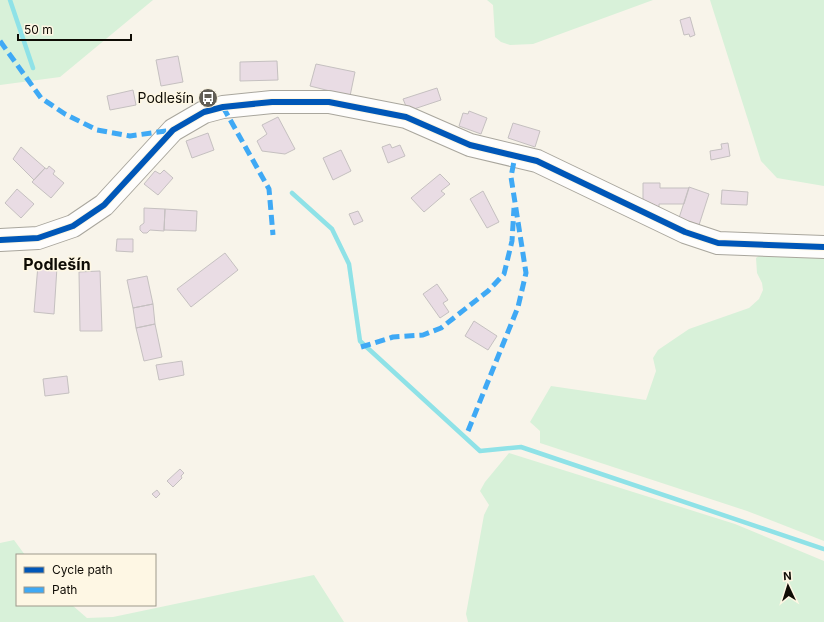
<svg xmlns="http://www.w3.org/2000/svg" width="824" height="622" viewBox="0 0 824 622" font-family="Inter,sans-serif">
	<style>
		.green { fill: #d8f1d9 }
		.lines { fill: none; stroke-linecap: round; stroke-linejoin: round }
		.stream { stroke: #8fe2e7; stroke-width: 4.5 }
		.building { fill: #e9dce4; stroke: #c5c0c0 }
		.secondary-casing { stroke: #a9a69d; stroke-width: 24 }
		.secondary { stroke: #fefdfc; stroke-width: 22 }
		.quiet { stroke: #3fa9f5; stroke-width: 5; stroke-dasharray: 10 5; stroke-linecap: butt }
		.cycleway-casing { stroke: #fef7e4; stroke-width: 8 }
		.cycleway { stroke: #0057b8; stroke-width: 6 }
		.labels { text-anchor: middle; stroke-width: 3; stroke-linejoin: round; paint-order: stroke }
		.poi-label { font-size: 14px; fill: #0f0c05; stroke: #fef7e4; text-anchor: end }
		.quarter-label { font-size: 16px; font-weight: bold; fill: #0f0c05; stroke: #fef7e4 }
	</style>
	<rect width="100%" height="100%" fill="#f8f4ea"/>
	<path class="green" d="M0,0h153l-93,77 -60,8z
		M487,0h166l-120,44 -23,1 -9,-3 -6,-5 -2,-32z
		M710,0h114v186l-47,-8 -16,-17z
		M760,255l64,1v285l-77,-30 -207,-68v-12l-10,-9 21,-36 95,14 10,-29 -3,-13 5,-8 31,-21 60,-21 10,-9 4,-9 -1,-7 -5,-10 -1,-15z
		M509,453l226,71 89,37v61h-356l-2,-8 18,-99 5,-10 -9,-14 5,-9z
		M14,540l11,15h-8v50h55l15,13 26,-1 201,-42 30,47h-344v-79z"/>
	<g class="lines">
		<path class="stream" d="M10,0l23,68
			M292,193l40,36 17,35 11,77 120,110 41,-4 303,102"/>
	</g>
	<path class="building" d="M690,17l5,18 -5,2 -1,-3 -5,1 -4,-15z
		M178,56l5,26 -22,4 -5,-26z
		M277,61l1,19 -38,1v-19z
		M316,64l39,8 -5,24 -40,-10z
		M437,88l4,12 -33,11 -5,-12z
		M133,90l3,15 -26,5 -3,-14z
		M469,111l18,7 -6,16 -22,-8 4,-13 5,1z
		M278,117l17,32 -10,5 -23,-3 -5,-10 10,-7 -5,-9z
		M513,123l27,8 -5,16 -27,-9z
		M208,133l6,17 -22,8 -6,-17z
		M728,143l2,13 -19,4 -1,-9 12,-2 -1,-5z
		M390,144l2,4 8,-3 5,11 -17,7 -6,-16z
		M21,147l24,21 -11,12 -21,-21z
		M341,150l10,21 -18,9 -10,-22z
		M49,166l6,5 -2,3 11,9 -13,15 -19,-16 13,-14 2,1z
		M164,170l9,8 -15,17 -14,-11 11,-13 5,3z
		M440,174l10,10 -9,7 4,3 -21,18 -13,-14z
		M643,183h17v5h29l-5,16h-25v3h-6v-3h-10z
		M689,187l20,7 -10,31 -20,-7z
		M17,189l17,15 -13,14 -16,-15z
		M722,190l26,2 -1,13 -26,-1z
		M483,191l16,31 -12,6 -17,-29z
		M144,208l21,1 -1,22 -14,-1 -3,3h-4l-3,-3v-4l4,-3z
		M165,209l32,2 -1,20 -32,-1z
		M358,211l5,10 -9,4 -5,-11z
		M117,239h16v13l-17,-1z
		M225,253l13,17 -47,37 -14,-18z
		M38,265l19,2 -3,47 -20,-2z
		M100,271l2,60h-22l-1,-59z
		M147,276l6,28 -20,4 -6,-28z
		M437,284l11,16 -5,3 6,9 -9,6 -17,-24z
		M153,304l2,20 -19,4 -3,-20z
		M474,321l23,15 -9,14 -23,-14z
		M155,324l7,33 -18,4 -8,-33z
		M182,361l2,14 -25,5 -3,-15z
		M67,376l2,17 -24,3 -2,-17z
		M180,469l4,4 -3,3 1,2 -9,9 -6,-6z
		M157,490l3,4 -4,4 -4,-4z"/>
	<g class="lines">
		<g class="secondary-casing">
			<path id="secondary" d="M0,240l38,-2 35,-12 31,-21 69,-75 31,-18 19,-5 49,-5h57l77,15 64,28 67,16 148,71 33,11 106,4"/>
		</g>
		<use href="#secondary" class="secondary"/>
		<path class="quiet" d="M0,41l41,57 24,16 32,16 33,6 43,-6
			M223,107l46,82 4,46
			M361,347l32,-10 30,-2 18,-7 47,-37 16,-17 8,-33 2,-33
			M468,431l50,-124 8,-34 -15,-96 4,-21"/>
		<g class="cycleway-casing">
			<path id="cycleway" d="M0,240l38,-2 35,-12 31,-21 69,-75 31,-18 19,-5 49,-5h57l77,15 64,28 67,16 148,71 33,11 106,4"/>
		</g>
		<use href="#cycleway" class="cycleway"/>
	</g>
	<defs>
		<g id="bus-disc" transform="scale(1)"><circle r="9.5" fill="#615d55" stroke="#fef7e4"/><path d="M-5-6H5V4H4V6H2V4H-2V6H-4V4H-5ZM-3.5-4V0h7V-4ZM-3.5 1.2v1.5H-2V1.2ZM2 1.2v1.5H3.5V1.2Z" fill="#fff"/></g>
	</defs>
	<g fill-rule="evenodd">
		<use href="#bus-disc" x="208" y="98"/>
	</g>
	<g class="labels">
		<g class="poi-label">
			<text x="194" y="103">Podlešín</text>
		</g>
		<g class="quarter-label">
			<text x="57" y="270">Podlešín</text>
		</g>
	</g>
	<rect x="16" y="554" width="140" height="52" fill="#fef7e4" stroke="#9e998b"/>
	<rect x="24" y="567" width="20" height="6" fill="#0057b8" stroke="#9e998b"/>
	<text x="52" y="574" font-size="12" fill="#0f0c05">Cycle path</text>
	<rect x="24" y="587" width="20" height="6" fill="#3fa9f5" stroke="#9e998b"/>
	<text x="52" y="594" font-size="12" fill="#0f0c05">Path</text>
	<g transform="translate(788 586) rotate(356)" stroke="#fef7e4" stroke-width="3" paint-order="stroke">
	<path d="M0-3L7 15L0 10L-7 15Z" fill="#0f0c05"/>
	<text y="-6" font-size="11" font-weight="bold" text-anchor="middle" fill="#0f0c05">N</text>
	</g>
	<path d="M18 34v6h113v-6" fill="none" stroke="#0f0c05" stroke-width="2"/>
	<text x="24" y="34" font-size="12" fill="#0f0c05" stroke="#fef7e4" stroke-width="3" paint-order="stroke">50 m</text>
</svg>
